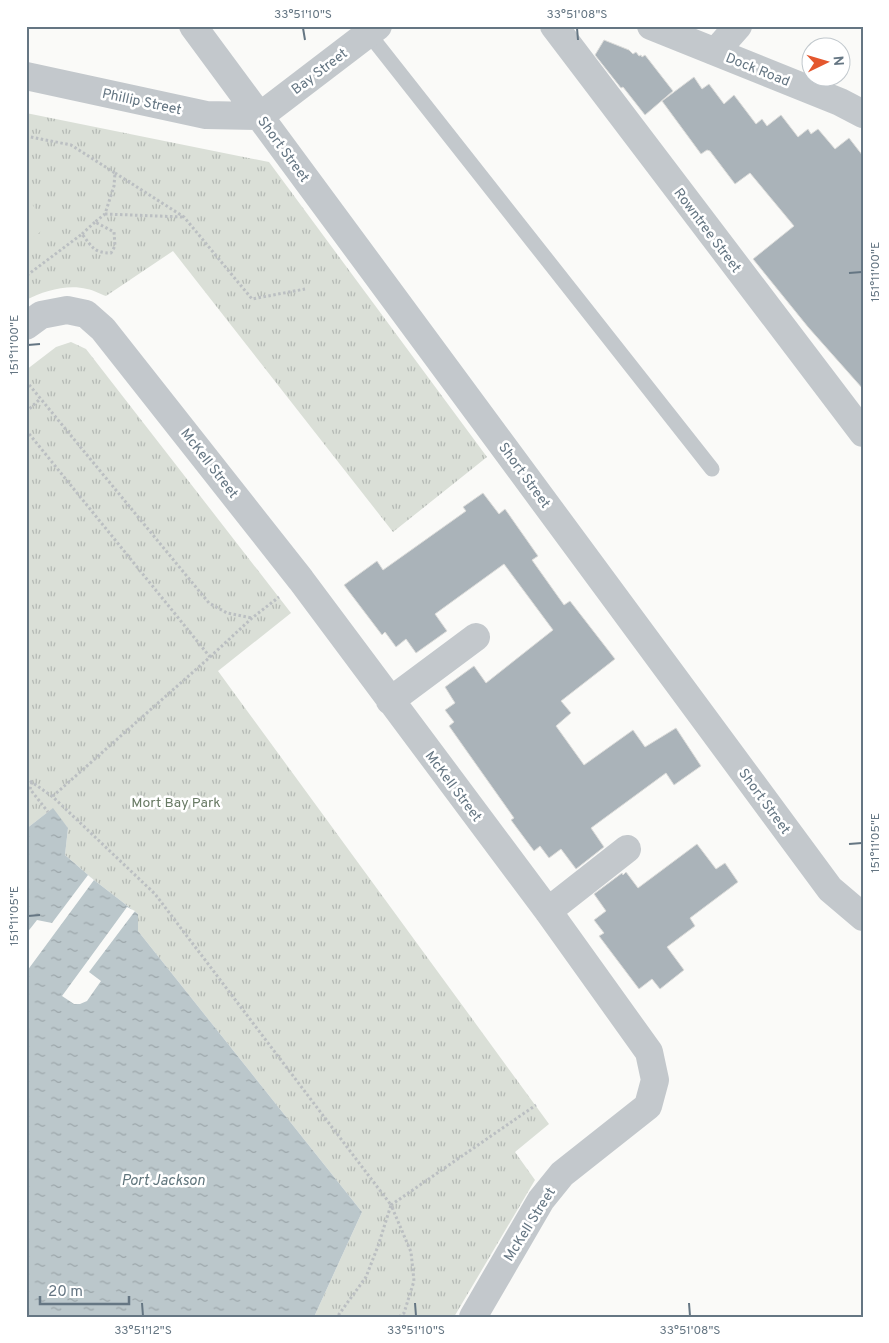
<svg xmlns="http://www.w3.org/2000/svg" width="889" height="1343" viewBox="0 0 889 1343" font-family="Overpass,sans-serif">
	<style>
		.grass { fill: url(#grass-tufts) }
		.pitch { fill: #dadfd7 }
		.water { fill: url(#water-ripples) }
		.pier { fill: #fafaf8 }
		.building { fill: #aab3b9; stroke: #dcdcda }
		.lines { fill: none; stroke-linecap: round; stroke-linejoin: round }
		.path { stroke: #bbbfc2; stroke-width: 3; stroke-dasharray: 2.5 2.5; stroke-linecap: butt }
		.service { stroke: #c3c8cc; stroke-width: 15 }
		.minor { stroke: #c3c8cc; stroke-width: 28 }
		.ticks { fill: none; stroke: #657683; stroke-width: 2 }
		.labels { text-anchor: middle; stroke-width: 5; stroke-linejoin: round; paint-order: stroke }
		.street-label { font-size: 14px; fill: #657683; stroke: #fff }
		.park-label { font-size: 14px; fill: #687a64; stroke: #fff }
		.water-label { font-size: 15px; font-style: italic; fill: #60757c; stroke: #fff }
		.neatline { fill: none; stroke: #657683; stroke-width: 2 }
		.ticks-label { font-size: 12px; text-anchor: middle; fill: #657683 }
	</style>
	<defs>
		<pattern id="grass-tufts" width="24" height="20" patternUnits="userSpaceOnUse" patternTransform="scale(1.25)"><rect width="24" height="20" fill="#dadfd7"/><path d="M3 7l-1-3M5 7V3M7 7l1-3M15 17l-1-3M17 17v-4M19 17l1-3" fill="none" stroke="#b4b9b4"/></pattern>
		<pattern id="water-ripples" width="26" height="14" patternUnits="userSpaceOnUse" patternTransform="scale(1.25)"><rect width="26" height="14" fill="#bbc7cb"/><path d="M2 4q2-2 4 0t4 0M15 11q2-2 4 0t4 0" fill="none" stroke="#9ca6aa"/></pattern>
	</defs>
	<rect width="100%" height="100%" fill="#fafaf8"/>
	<path class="grass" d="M26,113l243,49 218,295 -94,75 -220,-281 -67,45c-6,-2 -12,-6 -19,-7 -20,-5 -43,2 -61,11z
		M71,342l15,7 205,264 -73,58 331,453 -34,28 20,28 -81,137h-140l48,-105 -224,-281v-17l-44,-34 -29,-25 3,-27 -16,-19 -26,20v-459l30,-23z"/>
	<path class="pitch" d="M26,196l22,30 -22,17z"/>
	<path class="water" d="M53,808l15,20 -3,27 29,25 44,34v17l224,281 -48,105h-288v-488z"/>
	<path class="pier" d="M88,875l6,5 -67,91 -1,-37 11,-14 15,3z
		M127,907l8,4 -46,61 12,9 -14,20 -7,3h-6l-12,-8z"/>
	<path class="building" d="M604,40l25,10 4,4 3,-2 3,4 2,-1 1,2 3,-2 28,36 -28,24 -22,-28 -2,1 -26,-33z
		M694,77l8,12 7,-5 15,20 10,-9 22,29 6,-5 5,7 14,-11 17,22 10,-8 3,5 7,-5 17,20 14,-11 14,18v233l-55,-62 -55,-68 41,-33 -44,-53 -15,11 -25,-33 -3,-1 -6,4 -39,-53z
		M483,493l16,21 6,-5 33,47 -6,4 32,45 6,-4 45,58 -54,42 10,12 -15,13 28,39 49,-35 12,17 31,-19 25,38 -27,19 -8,-12 -75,55 13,19 -28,22 -15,-20 -12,9 -9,-12 -6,5 -23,-31 3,-2 -65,-92 5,-4 -9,-12 10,-7 -10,-16 29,-21 12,17 67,-53 -49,-66 -69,50 12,17 -31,22 -10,-14 -10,8 -11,-15 -3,3 -38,-50 33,-24 6,9 83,-59 -3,-4z
		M697,844l19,25 9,-6 13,19 -48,36 5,8 -28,21 17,23 -24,19 -8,-10 -13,10 -40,-53 5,-3 -10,-13 12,-9 -12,-17 28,-21 1,2 3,-3 12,16z"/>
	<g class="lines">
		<path class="path" d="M26,136l45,9 44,28 -1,13 -9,28 -10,8 19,10 1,14 -4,7c-17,0 -19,-6 -29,-19l-56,42
			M115,173l69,44 68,82 53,-10
			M105,214l78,3
			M82,234l13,-12
			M26,381l183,222 18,10 25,5
			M26,412l14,-13
			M26,430l184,227 -157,139
			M210,657l42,-39 27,-21
			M26,778l27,19 102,97 236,311 -13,41 -12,31 -29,40
			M32,782l-2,7 18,23
			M399,1317l5,-4 10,-32 -3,-29 -20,-47 145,-100"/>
		<path class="service" d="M369,34l343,435"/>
		<path class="minor" d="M193,26l637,863 33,28
			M554,26l309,407
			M651,26l189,76 23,12
			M716,51l22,-25
			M26,76l180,39 54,1 118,-90
			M26,326l15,-11 26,-5 19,4 17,15 198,251 247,331 101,141 6,28 -7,26 -86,68 -21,26 -68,117
			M390,701l86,-64
			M548,911l79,-62"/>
	</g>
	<path class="ticks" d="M303,28l2,12M577,28l1,12M849,273l13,-1M28,345l12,-1M849,844l13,-1M28,916l12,-1M142,1303l1,13M415,1303l1,13M689,1303l1,13"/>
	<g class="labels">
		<g class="street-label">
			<text transform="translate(758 69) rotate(22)" y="5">Dock Road</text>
			<text transform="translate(319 71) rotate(-37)" y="5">Bay Street</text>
			<text transform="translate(142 101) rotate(12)" y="5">Phillip Street</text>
			<text transform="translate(284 149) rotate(54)" y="5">Short Street</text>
			<text transform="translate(708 230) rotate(53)" y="5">Rowntree Street</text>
			<text transform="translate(210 463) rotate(52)" y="5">McKell Street</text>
			<text transform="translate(525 475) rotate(54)" y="5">Short Street</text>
			<text transform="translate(454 786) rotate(53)" y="5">McKell Street</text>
			<text transform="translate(765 801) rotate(54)" y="5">Short Street</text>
			<text transform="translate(529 1224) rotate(-58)" y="5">McKell Street</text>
		</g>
		<g class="park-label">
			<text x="176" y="807">Mort Bay Park</text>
		</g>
		<g class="water-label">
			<text x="163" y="1185">Port Jackson</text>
		</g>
	</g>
	<rect width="889" height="1343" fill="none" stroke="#ffffff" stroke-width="55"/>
	<g transform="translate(826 62) rotate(85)"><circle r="24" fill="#ffffff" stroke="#c1c8cd"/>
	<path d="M0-4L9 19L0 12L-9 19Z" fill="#e4572e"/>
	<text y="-8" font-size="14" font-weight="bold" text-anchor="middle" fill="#657683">N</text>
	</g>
	<path d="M40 1296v8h89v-8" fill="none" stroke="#657683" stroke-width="2.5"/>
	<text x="48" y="1296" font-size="15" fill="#657683" stroke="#ffffff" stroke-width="4" paint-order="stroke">20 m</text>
	<rect x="28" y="28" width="834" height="1288" class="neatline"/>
	<g class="ticks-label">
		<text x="303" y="18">33°51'10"S</text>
		<text x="577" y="18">33°51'08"S</text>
		<text transform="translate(875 272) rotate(-90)" y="4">151°11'00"E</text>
		<text transform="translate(14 345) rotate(-90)" y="4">151°11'00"E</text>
		<text transform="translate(875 843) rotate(-90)" y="4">151°11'05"E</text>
		<text transform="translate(14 916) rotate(-90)" y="4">151°11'05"E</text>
		<text x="143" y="1334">33°51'12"S</text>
		<text x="416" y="1334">33°51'10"S</text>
		<text x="690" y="1334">33°51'08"S</text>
	</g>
</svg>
